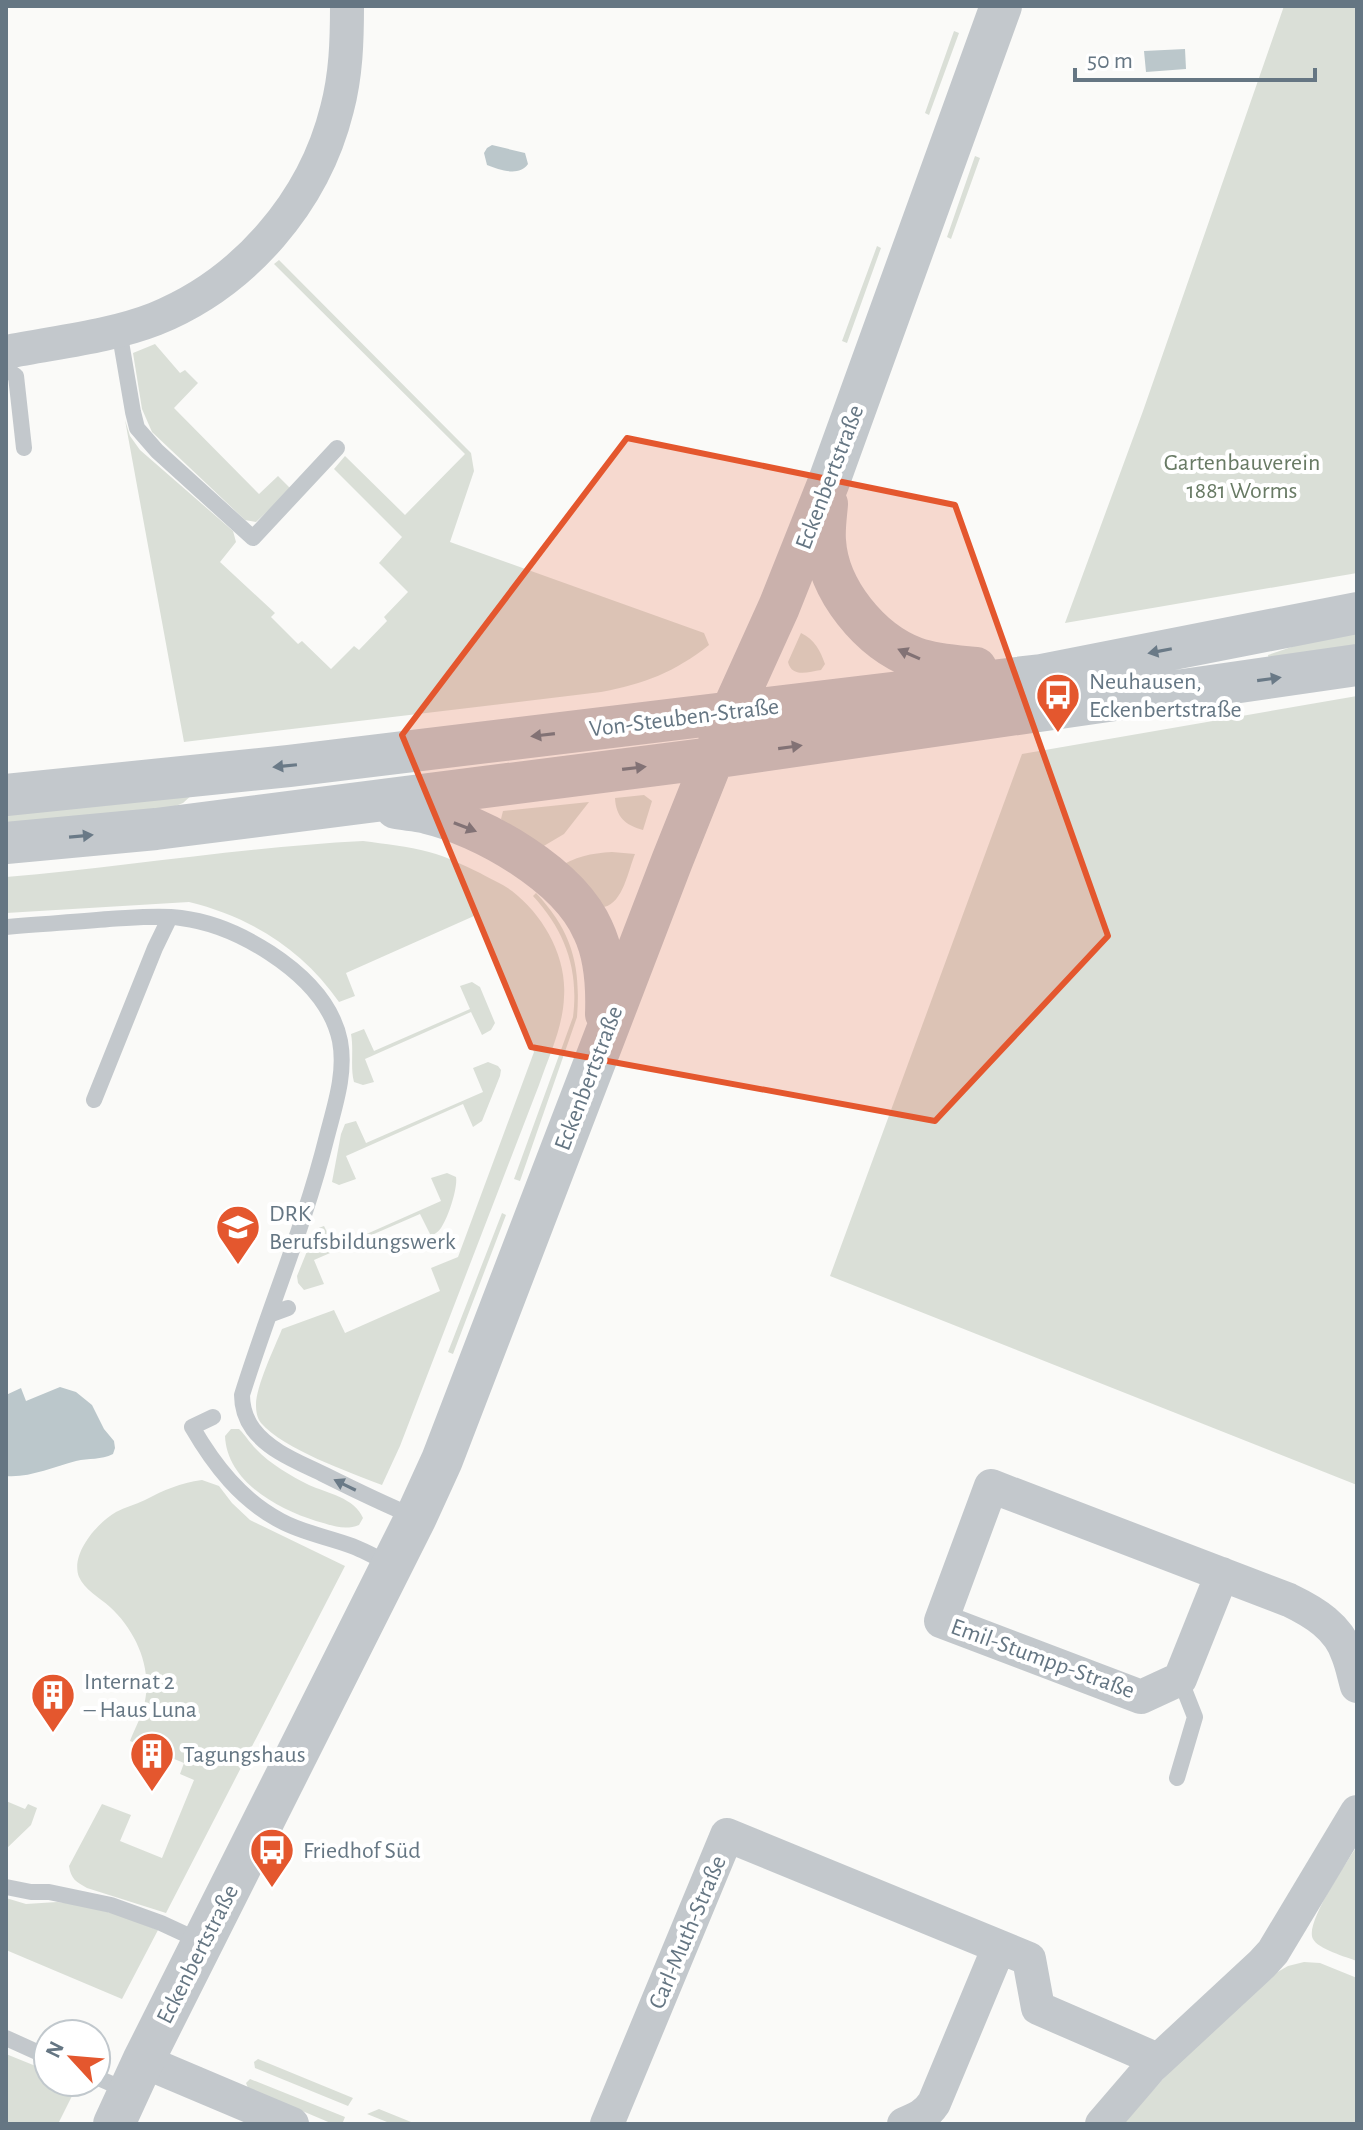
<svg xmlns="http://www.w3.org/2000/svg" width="1363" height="2130" viewBox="0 0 1363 2130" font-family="'Alegreya Sans',sans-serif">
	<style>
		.green { fill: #dadfd7 }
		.water { fill: #bbc7cb }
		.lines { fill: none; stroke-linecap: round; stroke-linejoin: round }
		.service { stroke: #c3c8cc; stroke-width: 16 }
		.minor { stroke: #c3c8cc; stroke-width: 34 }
		.tertiary { stroke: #c3c8cc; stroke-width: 42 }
		.oneway { fill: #6a7a87 }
		.marked { fill: #e4572e; fill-opacity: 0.2; stroke: #e4572e; stroke-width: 6; stroke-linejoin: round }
		.labels { text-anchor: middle; stroke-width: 8; stroke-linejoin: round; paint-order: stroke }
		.park-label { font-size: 24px; fill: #687a64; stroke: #fff }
		.street-label { font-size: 24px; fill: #657683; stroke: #fff }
		.poi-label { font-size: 24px; fill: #657683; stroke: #fff; text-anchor: start }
	</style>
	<rect width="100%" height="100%" fill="#fafaf8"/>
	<path class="green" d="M1284,6h73v567l-292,50 78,-212z
		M954,31l5,2 -30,82 -4,-2z
		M975,156l5,2 -29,81 -4,-2z
		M877,246l4,2 -34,95 -5,-2z
		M279,260l192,193 3,18 -24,71 254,91 5,12c-34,27 -65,39 -108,47l-417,50 -59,-322 5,16 10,14 93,81 3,11 -16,20 55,51 -4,4 27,27 4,-3 29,28 23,-23 5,4 28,-29 -3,-4 24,-25 -29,-29 23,-26 -68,-68 11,-13 60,59 60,-61 -191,-190z
		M155,344l25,29 5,-3 13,13 -24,25 85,86 19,-18 13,13 -35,33 -11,-2 -93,-88 -10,-23 -9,-56z
		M1357,631v15l-88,15 -1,-6 53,-18z
		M801,633c14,7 19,17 24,31l-4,6c-13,2 -29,8 -33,-8z
		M1357,696v789l-527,-209 192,-522z
		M194,793l-11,10 -12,5 -165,19v-16z
		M644,795l8,6 -9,29c-18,-5 -27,-13 -28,-32z
		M589,802l-25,32 -27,16 -36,-31 2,-8z
		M363,841c22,3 45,5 66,11 19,5 34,13 51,21 10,6 23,11 32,18 31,24 55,65 52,106 -1,30 -15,59 -25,88l-139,361 -18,39c-33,-13 -99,-36 -121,-62 -4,-5 -5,-12 -5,-18 0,-19 18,-56 26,-76l52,-19 11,23 95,-42 -9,-23 27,-11 76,-205 -60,-136 -128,57 9,23 -16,6c-36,-52 -88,-85 -150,-100l-183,11v-36c119,-10 238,-30 357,-36z
		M612,852l23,2c-7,17 -12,49 -31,53l-47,-39c18,-11 34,-15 55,-16z
		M536,893c36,38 45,73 41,124l-57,164 -6,-2 59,-162c6,-48 -8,-86 -40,-121z
		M472,982l8,5 15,36 -4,7 -9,5 -11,-23 -106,47 9,23 -11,3 -9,-3c-4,-15 0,-32 -3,-48l13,-5 10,22 96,-42 -10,-23z
		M488,1062l10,4 3,4 -1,6 -18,45 -9,6 -10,-23 -117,52 10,23 -17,6 -7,-3 9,-48 4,-10 11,-3 10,22 117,-51 -10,-24z
		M447,1173l9,4c2,11 -8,41 -15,51 -3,4 -6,6 -10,8l-11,-22 -106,46 10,24 -20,6 -6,-7 -1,-7 19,-47 8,-3 11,22 106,-47 -10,-23z
		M502,1213l4,2 -53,139 -5,-2z
		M231,1429h8c7,7 11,14 17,20 14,15 35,27 53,36 18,8 46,13 54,33l-4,7c-15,6 -28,0 -43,-4 -38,-12 -89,-39 -91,-85z
		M202,1480l17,6 13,17 18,17 95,46 -179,347 -79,-25c-11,-6 -16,-9 -18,-22l33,-62 29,11 -11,26 42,17 32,-78 -14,-6 4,-11 -54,-22c5,-13 13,-27 15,-40 7,-35 -10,-71 -35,-94 -10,-9 -26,-18 -31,-30 -9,-23 18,-54 37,-65 9,-5 19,-7 29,-12 19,-10 35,-17 57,-20z
		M6,1801l19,8 3,-5 9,4 -6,17 -25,24z
		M1357,1846v115c-11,-4 -39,-12 -44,-22 -9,-15 34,-77 44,-93z
		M6,1898l20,6 31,-2 21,2 41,11 39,15 -36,69 -116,-49z
		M1304,1962l16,1 37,15v146h-235l52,-57 100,-93 14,-8z
		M6,2054l42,17v11l30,2 -20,40h-52z
		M258,2059l95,39 -5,8 -93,-38 -1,-6z
		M250,2079l95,38 -2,5 -10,2 -85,-36 -2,-5z
		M379,2109l37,15h-24l-25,-10z"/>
	<path class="water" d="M1185,49l1,20 -40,3 -2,-21z
		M492,145l33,8 3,11c-9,13 -28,6 -41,1l-3,-12 3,-5z
		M60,1387l16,5 16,13 12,24 10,12 1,7 -2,6c-12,6 -24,4 -37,7 -23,6 -47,17 -70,15v-81l15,-7 5,13z"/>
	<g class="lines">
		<path class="service" d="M119,330l14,82 4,16 20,23 96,87 84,-90
			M6,369l10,7 8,72
			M6,927c34,-3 68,-5 103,-8 23,-1 48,-4 72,-1 32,4 63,18 89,35 32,21 62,49 70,88 6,32 -5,64 -13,95 -22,89 -58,172 -85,259 0,13 3,23 11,34 17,23 48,34 72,46 30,15 59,29 90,42
			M94,1100l61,-152 15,-31
			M269,1315l19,-7
			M213,1417l-21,10c22,38 49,73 89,94 22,12 47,16 71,25 13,5 26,12 39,19
			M1177,1778l18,-61 -15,-38
			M6,1887l25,5h18l62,13 50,18 41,19
			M6,2038l42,19
			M96,2077l32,14"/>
		<path class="minor" d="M6,352c49,-10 103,-15 149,-33 89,-36 159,-117 182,-210 9,-34 10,-68 10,-103
			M1222,1574l-42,105 -39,18 -200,-76 50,-135 298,114c25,12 50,27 59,55 4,10 6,21 9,31
			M143,2061l149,63
			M607,2124l120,-289 302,124 9,49 120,52
			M904,2124c13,-5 22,-9 30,-21l65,-156
			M1102,2124l49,-57 111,-103 11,-12 84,-140"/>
		<path class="tertiary" d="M827,504c-1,12 -3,25 -2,37 3,49 45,100 90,117 19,7 40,8 61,10
			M6,795l283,-29 752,-91 316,-62
			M396,808c10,2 21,2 31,5 56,13 142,62 166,117 12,25 14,57 13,84
			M6,843l150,-14 556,-71 645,-93
			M114,2124l29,-63 273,-544 26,-57 230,-599 60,-150 47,-104 49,-123 173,-478"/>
	</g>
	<defs><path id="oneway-solid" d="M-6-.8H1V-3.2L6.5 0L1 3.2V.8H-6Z" transform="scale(2)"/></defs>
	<g class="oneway">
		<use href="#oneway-solid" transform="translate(1160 651) rotate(169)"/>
		<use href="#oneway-solid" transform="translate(909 654) rotate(-156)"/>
		<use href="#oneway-solid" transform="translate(1269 679) rotate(-8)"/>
		<use href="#oneway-solid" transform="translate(543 735) rotate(173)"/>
		<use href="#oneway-solid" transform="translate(790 747) rotate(-8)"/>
		<use href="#oneway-solid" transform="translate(285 766) rotate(174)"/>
		<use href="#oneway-solid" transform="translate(634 768) rotate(-7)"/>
		<use href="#oneway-solid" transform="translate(465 827) rotate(21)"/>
		<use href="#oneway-solid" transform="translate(81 836) rotate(-5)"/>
		<use href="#oneway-solid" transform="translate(345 1485) rotate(-154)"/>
	</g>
	<path class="marked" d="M627,438l328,67 153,431 -173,185 -404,-74 -129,-312z"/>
	<defs>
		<g id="bus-pin" transform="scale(2.3)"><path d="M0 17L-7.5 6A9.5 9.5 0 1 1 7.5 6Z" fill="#e4572e" stroke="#fff"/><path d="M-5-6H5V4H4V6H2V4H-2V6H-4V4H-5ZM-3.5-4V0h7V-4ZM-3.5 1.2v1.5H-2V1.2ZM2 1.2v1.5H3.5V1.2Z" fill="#fff"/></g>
		<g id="school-pin" transform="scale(2.3)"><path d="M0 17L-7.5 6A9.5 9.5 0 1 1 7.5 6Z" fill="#e4572e" stroke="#fff"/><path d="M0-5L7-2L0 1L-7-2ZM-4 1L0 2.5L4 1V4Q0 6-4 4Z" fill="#fff"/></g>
		<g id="building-pin" transform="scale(2.3)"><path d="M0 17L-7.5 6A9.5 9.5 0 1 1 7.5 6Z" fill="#e4572e" stroke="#fff"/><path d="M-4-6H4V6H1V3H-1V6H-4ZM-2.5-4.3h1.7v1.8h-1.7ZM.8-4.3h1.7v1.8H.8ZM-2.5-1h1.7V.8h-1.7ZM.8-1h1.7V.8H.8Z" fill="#fff"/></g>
	</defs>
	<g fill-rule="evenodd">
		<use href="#bus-pin" x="1058" y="695"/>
		<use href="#school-pin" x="238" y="1227"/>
		<use href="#building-pin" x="53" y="1695"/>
		<use href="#building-pin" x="152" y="1754"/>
		<use href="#bus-pin" x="272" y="1850"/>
	</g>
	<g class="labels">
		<g class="park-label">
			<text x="1242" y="470">Gartenbauverein<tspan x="1242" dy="28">1881 Worms</tspan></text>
		</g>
		<g class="street-label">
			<text transform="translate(829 477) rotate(-69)" y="8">Eckenbertstraße</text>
			<text transform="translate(684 717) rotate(-7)" y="8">Von-Steuben-Straße</text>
			<text transform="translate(588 1078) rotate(-69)" y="8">Eckenbertstraße</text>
			<text transform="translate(1043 1658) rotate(20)" y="8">Emil-Stumpp-Straße</text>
			<text transform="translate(687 1932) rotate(-67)" y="8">Carl-Muth-Straße</text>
			<text transform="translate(197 1954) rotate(-63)" y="8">Eckenbertstraße</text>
		</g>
		<g class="poi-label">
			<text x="1089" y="689">Neuhausen,<tspan x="1089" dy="28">Eckenbertstraße</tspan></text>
			<text x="269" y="1221">DRK<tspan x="269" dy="28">Berufsbildungswerk</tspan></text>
			<text x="84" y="1689">Internat 2<tspan x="84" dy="28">– Haus Luna</tspan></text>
			<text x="183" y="1762">Tagungshaus</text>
			<text x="303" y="1858">Friedhof Süd</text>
		</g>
	</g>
	<rect width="1363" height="2130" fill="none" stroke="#657683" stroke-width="16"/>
	<g transform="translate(72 2058) rotate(296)"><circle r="38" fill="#ffffff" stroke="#c1c8cd" stroke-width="2"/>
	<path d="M0-6L14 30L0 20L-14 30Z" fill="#e4572e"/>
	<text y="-12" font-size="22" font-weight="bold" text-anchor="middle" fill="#657683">N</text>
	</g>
	<path d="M1075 68v12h240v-12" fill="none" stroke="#657683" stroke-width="4"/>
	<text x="1087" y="68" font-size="24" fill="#657683" stroke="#ffffff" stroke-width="6" paint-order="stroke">50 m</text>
</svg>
